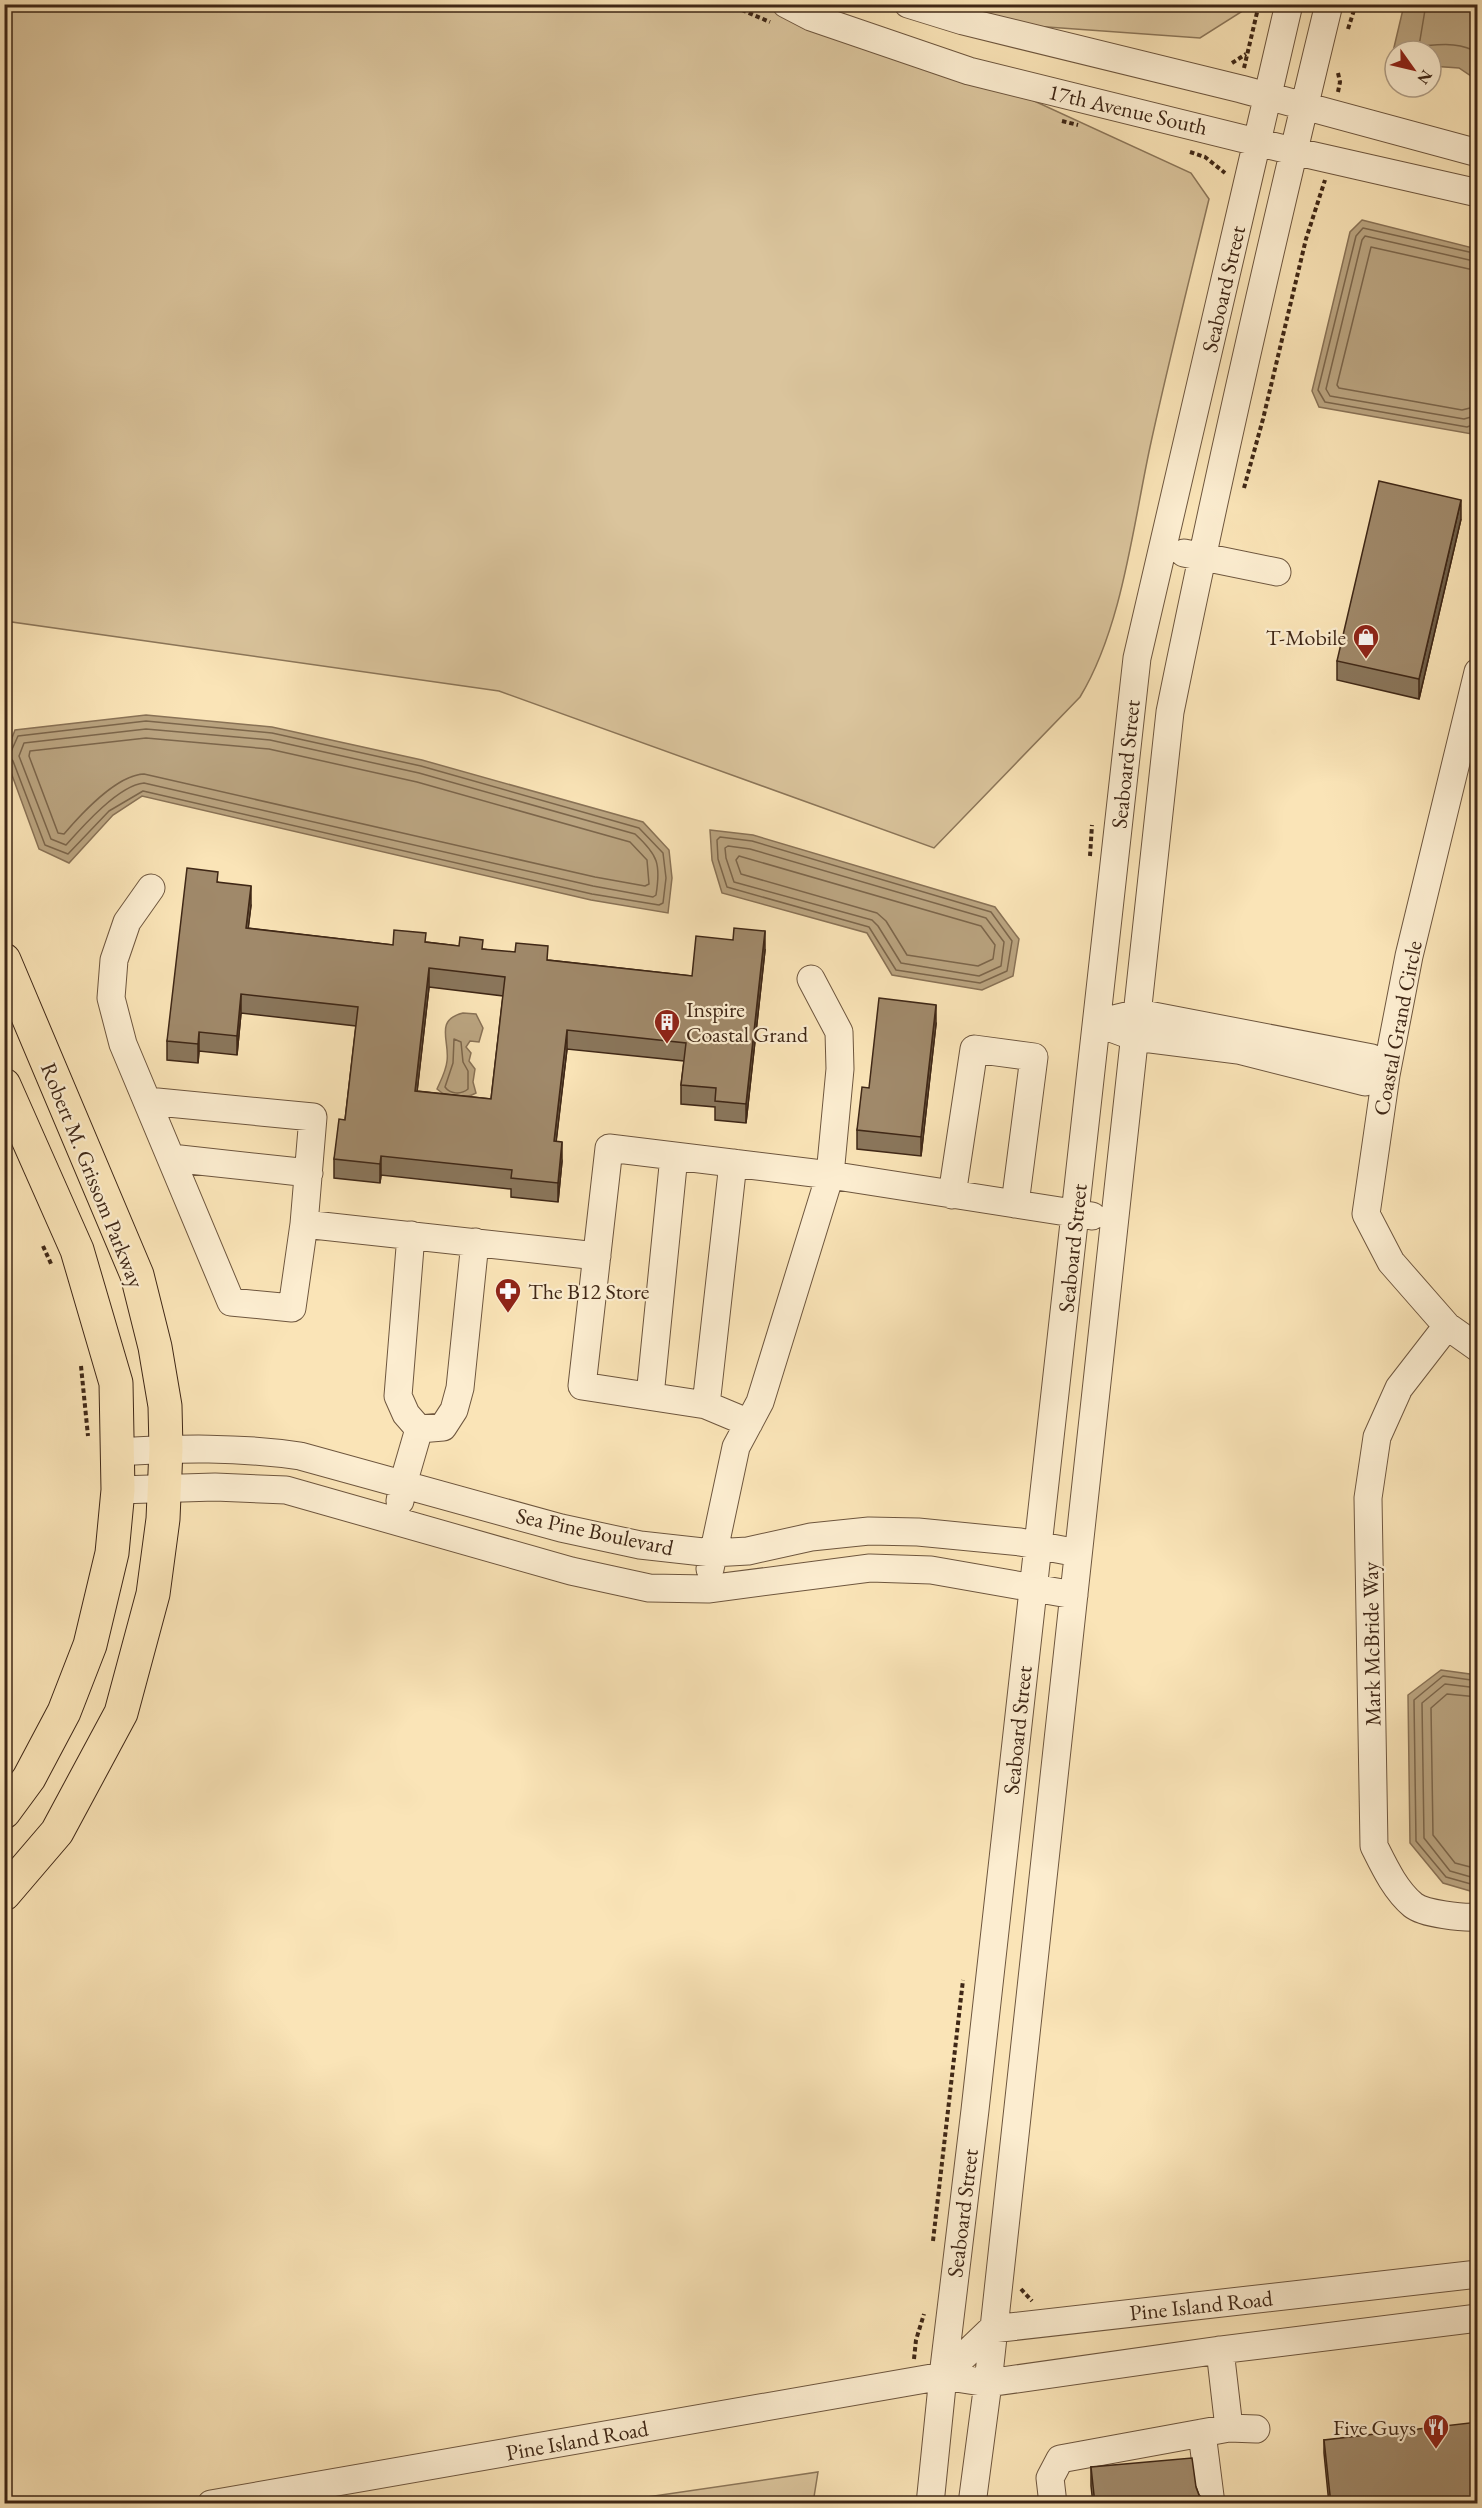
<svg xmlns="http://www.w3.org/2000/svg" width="1482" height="2508" viewBox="0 0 1482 2508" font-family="'EB Garamond',serif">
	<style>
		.green { fill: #dac49c; stroke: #8c7659; stroke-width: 1.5 }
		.water { fill: #baa480; stroke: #897256; stroke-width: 1.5 }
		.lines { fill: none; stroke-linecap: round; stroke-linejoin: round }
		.shore { stroke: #7c664b; stroke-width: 1.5 }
		.minor-casing { stroke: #6e563e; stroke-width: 29 }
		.major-casing { stroke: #3f2716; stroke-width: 35 }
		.path { stroke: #3f2716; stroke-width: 4; stroke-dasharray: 4.5 3; stroke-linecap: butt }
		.minor { stroke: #fcedd0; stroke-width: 27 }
		.major { stroke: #fae4b7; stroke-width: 33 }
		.wall { fill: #8a765b; stroke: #3f2716; stroke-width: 1.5; fill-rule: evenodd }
		.shaded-wall { fill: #70604a; stroke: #3f2716; stroke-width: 1.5 }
		.building { fill: #a0896a; stroke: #3f2716; stroke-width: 1.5; fill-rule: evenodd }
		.labels { text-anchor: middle; stroke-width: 4.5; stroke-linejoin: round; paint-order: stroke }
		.street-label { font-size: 22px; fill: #3f2716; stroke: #fcedd0 }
		.poi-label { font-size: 22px; fill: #3f2716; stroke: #fcedd0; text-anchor: end }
	</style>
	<rect width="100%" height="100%" fill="#fae4b7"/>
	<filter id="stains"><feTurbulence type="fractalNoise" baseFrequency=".00333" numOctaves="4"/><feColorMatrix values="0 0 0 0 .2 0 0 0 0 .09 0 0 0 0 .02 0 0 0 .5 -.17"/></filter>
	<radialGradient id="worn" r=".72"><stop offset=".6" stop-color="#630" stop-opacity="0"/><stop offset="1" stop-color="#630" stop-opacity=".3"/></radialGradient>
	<path class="green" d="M5,5h781l183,66 222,102 18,26c-20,82 -41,165 -59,248 -17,79 -28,181 -70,250l-146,151 -435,-157 -494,-70z
		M914,5h336l-1,2 -49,31 -237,-17z
		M818,2472l-5,31h-207z"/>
	<path class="water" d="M1404,5h73v75l-18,-12 -28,-2v-15h-36v10l-4,-1z
		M1362,220l115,29 1,176 -6,9 -153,-27 -7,-16 38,-159z
		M146,715l126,12 150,33 221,62 26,28 3,28 -4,35 -77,-13 -449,-104 -29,19 -44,48 -30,-14 -34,-93 10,-26z
		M710,830l43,5 242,72 24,32 -6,37 -31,14 -90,-15 -25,-42 -145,-40 -10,-33z
		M463,1013l13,1 7,14 -4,14 -9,-1 -4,6 5,6 -2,8 6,8 -2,13 3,11c-13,7 -28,6 -39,-4 4,-9 9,-18 10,-28 3,-20 -13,-41 16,-48z
		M1441,1670l36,5v218l-34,-10 -33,-40 -2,-148z"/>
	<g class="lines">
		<path class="shore" d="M1426,4l-7,42c19,-1 41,-5 59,7
			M1478,254l-115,-26 -7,8 -38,154 7,12 142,25 11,-4
			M1478,262l-113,-26 -3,4 -36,149 4,7 134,23 14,-4
			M1478,271l-107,-24 -34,138 2,3 123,22 16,-4
			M146,721l126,12 149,33 218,62 24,25 3,25 -3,25 -4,2 -67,-11 -449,-103 -34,20 -41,43 -23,-9 -32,-84 -4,-5 9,-20z
			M146,729l124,11 149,33 216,61c23,21 26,30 21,61l-3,2 -60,-11 -449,-103c-25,2 -62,44 -78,62l-15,-6 -32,-83 5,-13z
			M146,738l123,11 148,33 213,60 17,18 2,24 -4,2 -50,-9 -451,-103c-27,1 -63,40 -80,60l-6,-1 -29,-77 1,-5z
			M720,837l32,4 239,71 21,29 -5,30 -27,12 -84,-13 -27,-43 -142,-40 -9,-28 -1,-19z
			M728,846l22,3 236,69 18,24 -3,24 -22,10 -78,-13 -23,-37 -6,-6 -138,-38 -8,-24 -1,-10z
			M739,856l242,70 14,19 -2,14 -15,7 -71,-11 -21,-34 -9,-8 -136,-39 -5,-14z
			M454,1039l7,3 2,20 5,9v18c-7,6 -18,5 -23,-2l8,-24z
			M1478,1681l-35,-5 -29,24 2,141 30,36 32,9
			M1478,1688l-33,-4 -23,19 2,135 26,33 28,8
			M1478,1697l-31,-3 -16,14 2,127 22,28 23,6"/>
		<g class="minor-casing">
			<path id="minor" d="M786,4l25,13 158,54 324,80 185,42
				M908,4l55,17 278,68 237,64
				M1184,553l93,19
				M1478,672l-69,284 -23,119 -20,139 25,48 56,64 31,22
				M151,888l-24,34 -13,38 -3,38 12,46 108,258 61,6 12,-84 293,32
				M1138,1013l234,45 14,17 -21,7 -127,-32 -103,-13 -38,-14z
				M147,1101l166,16 -9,107
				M171,1158l138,15
				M733,1163l-27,242 -124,-19 27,-238 221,27 10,-106 -1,-37 -28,-53
				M952,1195l22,-146 60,8 -19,147
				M411,1235l-13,161 8,18 13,15
				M1447,1326l-48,62 -22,49 -9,61 6,348c10,20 21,44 39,59 11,9 50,13 65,12
				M650,1396l24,-240
				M706,1405l43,18
				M419,1429l24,-2 11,-17 6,-22 15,-146
				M117,1452c62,-4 122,-5 183,4l261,72 79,17 72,8 36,-2 63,-14 58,-6 49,1 102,10 58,11
				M118,1490l97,-3 71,3 285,81 78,17 59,1 162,-21 61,2 143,25
				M400,1501l3,-17 16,-55
				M710,1569l26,-122 24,-45 70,-227 262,41
				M943,2376l49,-47 486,-55
				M1229,2428l27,1
				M1202,2433l9,71
				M211,2504l732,-128 45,7 232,-33 258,-32
				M930,2504l13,-128 32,-266 162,-1452 152,-654
				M972,2504l16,-121 182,-1671c48,-237 102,-473 159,-708
				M1053,2504l-3,-26 10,-19 169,-31 -9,-78"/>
		</g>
		<g class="major-casing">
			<path id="major" d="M4,960l133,315 18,72 10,59 1,43 -3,70 -10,75 -32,119 -64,119 -53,62
				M4,1085l73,165 39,133 2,107 -6,63 -22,92 -26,67 -35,66 -25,34"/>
		</g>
		<path class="path" d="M728,4l42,18
			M1348,29l8,-25
			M1232,63l14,-9
			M1244,68l15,-64
			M1338,73l2,9 -2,10
			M1062,121l16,4
			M1190,152l15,5 20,16
			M1244,488l19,-69 43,-180 19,-59
			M1090,856l2,-31
			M43,1246l9,20
			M81,1366l7,70
			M933,2241l30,-261
			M1021,2289l11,12
			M914,2359l2,-19 8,-26"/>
		<use href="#minor" class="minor"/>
		<use href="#major" class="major"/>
	</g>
	<path class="wall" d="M1461,519l-42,180 -82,-19v-19z
		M218,882l33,23 -3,23 145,17 33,-3 57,7 65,11 144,16 73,-26 -19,173 -31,-3v-13l-34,-3v-19l3,-24 -117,-12 -11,92 6,20 -4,41 -47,-5v-8l-130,-14 -1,8 -46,-5v-19l11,-39 11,-94 -115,-13 -4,42 -38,-4 -1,12 -31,-3v-19zM429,987l74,9 -12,103 -74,-8z
		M936,1024l-15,132 -64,-7v-19l12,-42z
		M1324,2440l154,64h-149l-5,-51z
		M1091,2467l105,20 3,8 6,6v3h-112l-2,-18z"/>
	<path class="shaded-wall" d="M1461,500v19l-42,180v-20z
		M251,886v19l-5,42v-19z
		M765,931v19l-19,173v-19z
		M429,968v19l-14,123v-19z
		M241,994v19l-4,42v-19z
		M936,1005v19l-15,132v-19z
		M567,1030v19l-13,111v-19z
		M199,1032v19l-1,12v-19z
		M562,1142v19l-4,41v-19z
		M381,1156v19l-1,8v-19z"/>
	<path class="building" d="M1379,481l82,19 -42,179 -82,-18z
		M187,868l31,4 -1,10 34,4 -5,42 147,17 1,-15 32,3 -1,9 34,4 1,-9 23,3 -1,9 33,3 1,-9 32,3 -1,14 145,16 4,-40 37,4 1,-12 31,3 -19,173 -31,-3 1,-13 -35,-3 5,-42 -119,-13 -13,111 8,1 -4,41 -47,-5 1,-8 -131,-14 -1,8 -46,-5 5,-40 6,1 13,-113 -117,-13 -4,42 -38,-4 -1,12 -31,-3zM429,968l76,9 -14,122 -76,-8z
		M879,998l57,7 -15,132 -64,-7 5,-43 7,1z
		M1478,2422v82h-147l-7,-64z
		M1192,2458l4,29 3,8 6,6 -28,3h-82l-4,-37z"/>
	<defs>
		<g id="shop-pin" transform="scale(1.35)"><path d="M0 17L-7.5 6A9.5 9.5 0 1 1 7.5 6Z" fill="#8f2418" stroke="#fcedd0"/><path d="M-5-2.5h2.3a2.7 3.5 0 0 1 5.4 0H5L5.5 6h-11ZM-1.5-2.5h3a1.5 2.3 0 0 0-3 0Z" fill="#fff"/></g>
		<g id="building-pin" transform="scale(1.35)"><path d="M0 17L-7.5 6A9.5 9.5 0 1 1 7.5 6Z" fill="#8f2418" stroke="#fcedd0"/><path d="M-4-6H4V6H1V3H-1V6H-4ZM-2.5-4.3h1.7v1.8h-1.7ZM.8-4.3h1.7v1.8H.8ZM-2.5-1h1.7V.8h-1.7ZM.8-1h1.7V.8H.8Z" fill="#fff"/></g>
		<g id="pharmacy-pin" transform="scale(1.35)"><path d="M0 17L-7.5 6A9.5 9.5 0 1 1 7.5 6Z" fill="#8f2418" stroke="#fcedd0"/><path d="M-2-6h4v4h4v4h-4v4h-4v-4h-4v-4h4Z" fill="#fff"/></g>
		<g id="restaurant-pin" transform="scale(1.35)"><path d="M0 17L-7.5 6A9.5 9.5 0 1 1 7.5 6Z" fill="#8f2418" stroke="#fcedd0"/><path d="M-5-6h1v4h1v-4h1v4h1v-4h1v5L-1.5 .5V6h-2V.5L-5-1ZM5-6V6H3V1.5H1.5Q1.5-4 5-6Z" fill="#fff"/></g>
	</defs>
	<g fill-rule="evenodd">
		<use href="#shop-pin" x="1366" y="637"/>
		<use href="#building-pin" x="667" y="1022"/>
		<use href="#pharmacy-pin" x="508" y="1291"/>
		<use href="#restaurant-pin" x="1436" y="2427"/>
	</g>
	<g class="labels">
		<g class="street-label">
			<text transform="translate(1128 109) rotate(13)" y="8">17th Avenue South</text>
			<text transform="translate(1223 289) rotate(-77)" y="8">Seaboard Street</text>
			<text transform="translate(1125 764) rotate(-84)" y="8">Seaboard Street</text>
			<text transform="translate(1397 1028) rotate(-79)" y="8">Coastal Grand Circle</text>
			<text transform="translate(93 1175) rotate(68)" y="8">Robert M. Grissom Parkway</text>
			<text transform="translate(1072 1248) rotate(-84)" y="8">Seaboard Street</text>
			<text transform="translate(595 1531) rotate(12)" y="8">Sea Pine Boulevard</text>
			<text transform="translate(1371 1644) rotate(-91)" y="8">Mark McBride Way</text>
			<text transform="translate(1017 1730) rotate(-84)" y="8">Seaboard Street</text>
			<text transform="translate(962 2213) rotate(-83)" y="8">Seaboard Street</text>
			<text transform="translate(1201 2305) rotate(-6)" y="8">Pine Island Road</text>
			<text transform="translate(577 2440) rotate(-10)" y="8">Pine Island Road</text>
		</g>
		<g class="poi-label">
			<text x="1346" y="645">T-Mobile</text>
			<text x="686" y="1017" text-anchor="start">Inspire<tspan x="686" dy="25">Coastal Grand</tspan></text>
			<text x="528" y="1299" text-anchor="start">The B12 Store</text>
			<text x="1416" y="2435">Five Guys</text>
		</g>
	</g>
	<rect width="1482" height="2508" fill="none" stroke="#fae4b7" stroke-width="24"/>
	<rect x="6" y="6" width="1470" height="2496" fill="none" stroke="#3f2716" stroke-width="3"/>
	<rect x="12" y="12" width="1458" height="2484" fill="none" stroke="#3f2716" stroke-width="1.5"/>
	<g transform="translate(1413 69) rotate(124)"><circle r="28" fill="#fcedd0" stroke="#b09e86" stroke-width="1.5"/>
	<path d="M0-4.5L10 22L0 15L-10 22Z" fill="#8f2418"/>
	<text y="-9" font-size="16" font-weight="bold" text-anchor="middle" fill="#3f2716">N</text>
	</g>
	<rect width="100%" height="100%" filter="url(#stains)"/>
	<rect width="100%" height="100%" fill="url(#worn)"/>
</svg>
